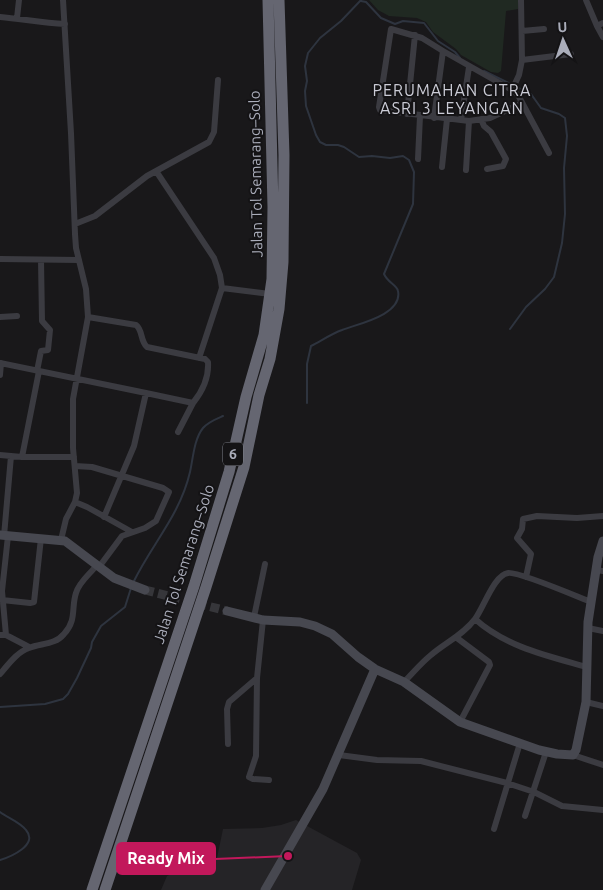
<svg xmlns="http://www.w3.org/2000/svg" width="603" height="890" viewBox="0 0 603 890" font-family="Ubuntu,sans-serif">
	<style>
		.built { fill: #252427 }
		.green { fill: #202922 }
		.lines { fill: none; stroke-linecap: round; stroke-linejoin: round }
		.stream { stroke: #2e343f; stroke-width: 2 }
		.secondary-tunnel { stroke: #36363a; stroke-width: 9; stroke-dasharray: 9 4.5; stroke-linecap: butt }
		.street { stroke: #3b3b41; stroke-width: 6 }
		.secondary { stroke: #474850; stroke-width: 9 }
		.highway { stroke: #656671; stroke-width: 11 }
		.labels { text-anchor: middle; stroke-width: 4; stroke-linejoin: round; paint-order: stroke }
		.shield { fill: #141315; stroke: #7d7f88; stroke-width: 1 }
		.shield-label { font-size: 14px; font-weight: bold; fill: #aaadba }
		.street-label { font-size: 15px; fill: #aaadba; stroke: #141315 }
		.neighbourhood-label { font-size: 16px; letter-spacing: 1px; fill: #cbccd6; stroke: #141315 }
		.leader { fill: none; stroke: #c2185b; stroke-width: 2 }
		.callout-dot { fill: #c2185b; stroke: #141315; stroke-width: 2 }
		.callout { fill: #c2185b; stroke: #c2185b; stroke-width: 2 }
		.callout-label { font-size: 16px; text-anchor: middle; font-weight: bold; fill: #fff }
	</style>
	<rect width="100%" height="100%" fill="#19181a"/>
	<path class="built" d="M296,820l61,33 4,7 -9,30h-191l6,-14 11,-5 30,-2 9,-11 6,-29 39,-1 19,-3z"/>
	<path class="green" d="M369,0h149v9l-12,2 -5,60 -3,2 -7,-1 -30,-17 -5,-6 -23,-17 -7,-10 -9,-4 -28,-2 -11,-6z"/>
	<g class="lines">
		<path class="stream" d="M361,1l5,1 15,16 14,6 8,-3 21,2 14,18 17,11 5,6
			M484,71l47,23 10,14 18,6 6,4 2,18 -3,32 1,46 -3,29 -8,34 -9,12 -19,18 -16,22
			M307,403v-39l4,-18c10,-5 20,-12 31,-16 15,-6 61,-15 56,-39 -1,-6 -10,-8 -14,-17l29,-70 1,-32 -5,-12 -6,-4 -13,2 -18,-2 -13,1 -15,-10 -6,-2h-12l-6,-3 -4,-7 -10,-29 -1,-15 2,-10 -2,-15 3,-13 12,-15 21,-17 20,-21
			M134,581c18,-37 46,-66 56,-109 3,-13 4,-33 13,-44 5,-6 13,-9 20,-12
			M0,707l45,-3 18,-5 5,-5 9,-16 14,-30 1,-6 9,-16 24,-19 6,-19
			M0,812c8,6 20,10 26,18 13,15 -16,27 -26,30"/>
		<path class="secondary-tunnel" d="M145,590l82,21"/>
		<path class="street" d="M521,0l1,60
			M586,0l11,26
			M0,17c22,2 43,6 65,7
			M17,18l2,-18
			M603,23l-6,3 6,11
			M522,31l22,-2
			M443,51l-21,-13 -31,-9 -12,78 1,3 89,11 21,-3 32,-15
			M407,114l8,-79
			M434,118l9,-67 69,39
			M481,119l3,7 7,6 15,27 -3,7 -16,3
			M461,120l8,-53
			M549,153l-31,-58 -6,-5 7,-15 3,-15 49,-6
			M418,159l2,-43
			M442,167l5,-48
			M466,170l3,-49
			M156,171l58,87 6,17 2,13 48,6
			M75,224l20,-8 52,-40 62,-34 5,-10 4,-52
			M0,259l79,1
			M0,317l17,-1
			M88,317l48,8c7,5 4,16 11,22l58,12 3,3c1,15 -6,30 -15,41l-47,-10
			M199,358l23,-70
			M0,363l146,30 -12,53 -30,71
			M37,371l4,-20 7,-1 2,-20 -8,-9 -1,-61
			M0,375l1,-12
			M178,432l15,-29
			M0,455l22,2h52
			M22,457l17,-86
			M75,466l17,1 71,21 6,4 -13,29 -11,7 -23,8 -23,31
			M75,502l12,5 45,25
			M4,536l7,-80
			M61,540l5,-21 9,-17 2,-9 -4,-45v-49l15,-82 -2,-28 -10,-41 -1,-14 -4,-101 -8,-133
			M596,570l7,1
			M526,577l5,-23 -14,-16 5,-9 1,-10 14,-3 40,2 26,-2
			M2,600l28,3 4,-1 7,-64
			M254,617l11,-53
			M475,619c31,28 73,37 112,48
			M263,620l-6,58 -1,78 -7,21 4,2 16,1
			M588,628l15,3
			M0,635h6l-4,-44 6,-55
			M6,635l23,12
			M457,638l32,24 1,3 -30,57
			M0,674c8,-9 17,-22 29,-26 12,-5 26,-3 35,-14 13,-14 7,-26 12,-41 3,-11 14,-19 21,-28
			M404,682c9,-9 17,-19 27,-27 15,-13 32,-20 44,-36 9,-12 19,-44 33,-46 10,-2 70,24 83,29
			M586,702l17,4
			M228,744l-1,-35 2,-7 28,-24
			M339,755l38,5 44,1 86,22 27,9 28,14 41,4
			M573,755l30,10
			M525,816l21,-64
			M494,829l26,-86"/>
		<path class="secondary" d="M0,535l65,6 49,37 31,12
			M227,611l36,9 37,2 15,4 17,8 26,23 17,12 29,13 56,40 79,28 18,4 16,1 3,-5 10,-48 2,-80 10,-65 5,-16
			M265,890l58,-101 52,-120"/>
		<path class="highway" d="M92,890l102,-304 35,-114 17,-75 18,-62 8,-56 1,-72 -5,-207
			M105,890l101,-303 38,-120 15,-72 11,-36 9,-50 4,-47 1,-107 -5,-155"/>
	</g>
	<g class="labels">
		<rect class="shield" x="223" y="442.5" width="20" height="23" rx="4"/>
		<g class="shield-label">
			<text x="233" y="459">6</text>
		</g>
		<g class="street-label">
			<text transform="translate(256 174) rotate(-91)" y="5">Jalan Tol Semarang–Solo</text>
			<text transform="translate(184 564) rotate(-72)" y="5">Jalan Tol Semarang–Solo</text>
		</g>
		<g class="neighbourhood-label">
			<text x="452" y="96">PERUMAHAN CITRA<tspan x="452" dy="18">ASRI 3 LEYANGAN</tspan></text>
		</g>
	</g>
	<path class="leader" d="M288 856L215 859"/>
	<circle class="callout-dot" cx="288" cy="856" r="5"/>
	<rect class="callout" x="117" y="843" width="98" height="31" rx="5"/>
	<g class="callout-label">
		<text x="166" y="864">Ready Mix</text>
	</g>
	<g transform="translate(563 40) rotate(357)" stroke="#141315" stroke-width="4" paint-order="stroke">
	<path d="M0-4L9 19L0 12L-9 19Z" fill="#aaadba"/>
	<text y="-8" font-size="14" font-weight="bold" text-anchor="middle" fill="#aaadba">U</text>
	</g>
</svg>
